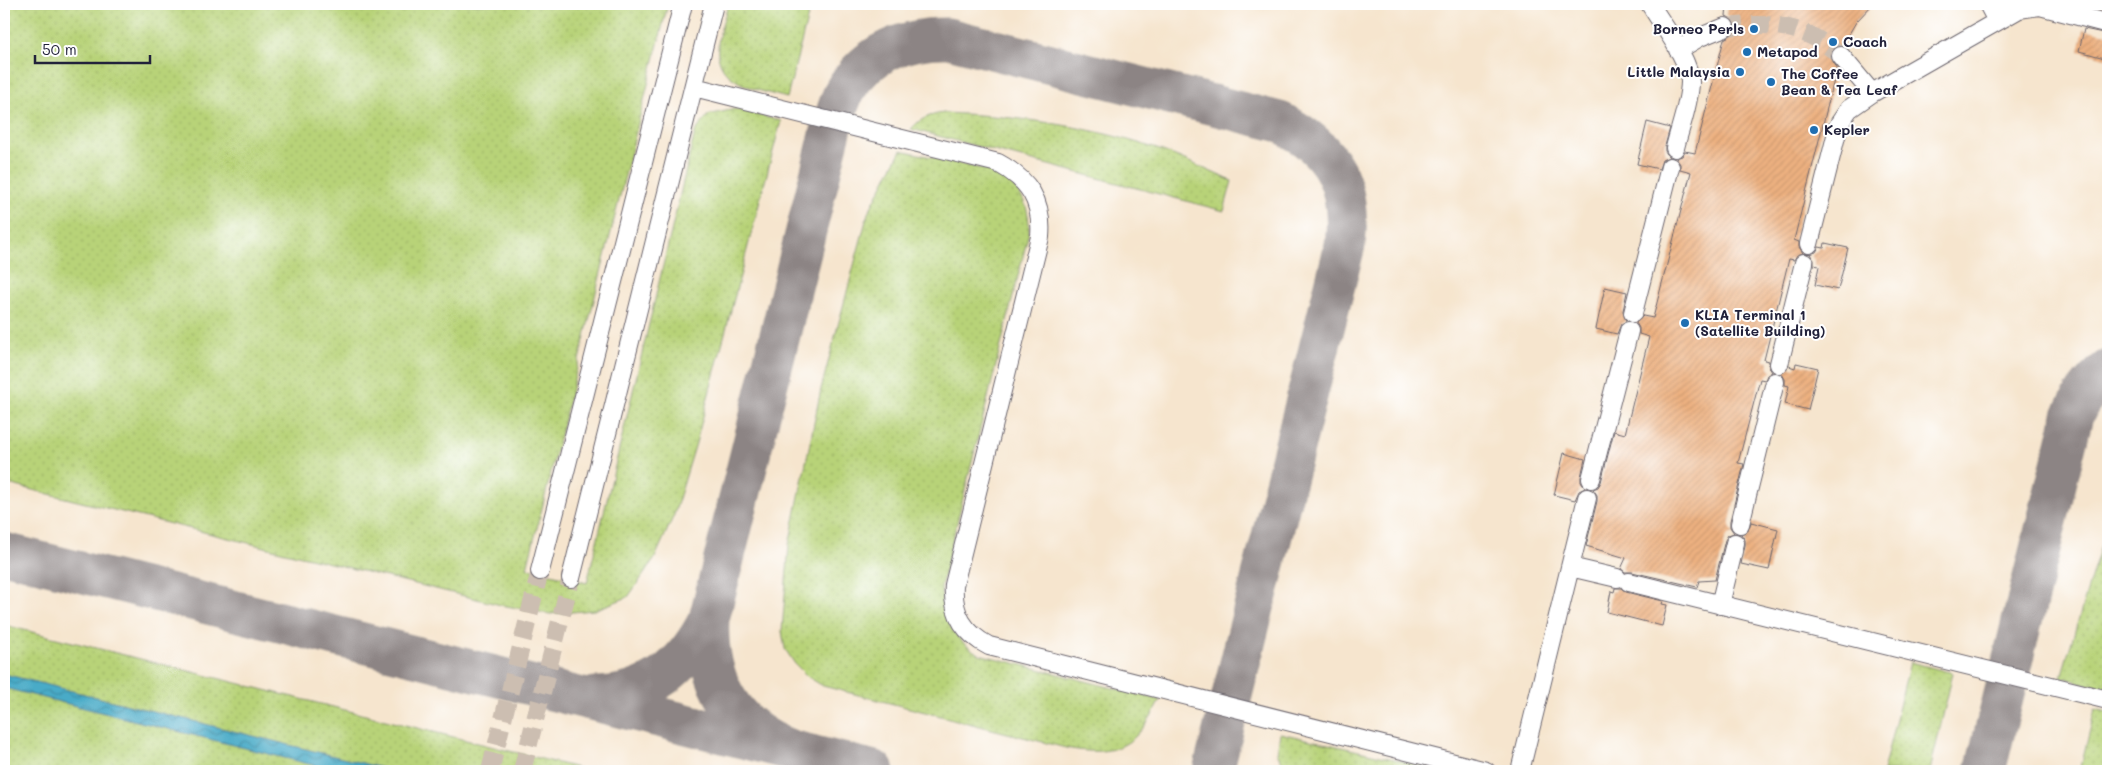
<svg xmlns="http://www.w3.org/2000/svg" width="2112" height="775" viewBox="0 0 2112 775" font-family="Mali,sans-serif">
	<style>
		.grass { fill: url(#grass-dots); stroke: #6d7a5a }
		.water { fill: url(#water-waves); stroke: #356681 }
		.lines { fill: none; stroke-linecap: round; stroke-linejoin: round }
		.taxiway { stroke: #8c8484; stroke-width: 41 }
		.building { fill: url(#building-hatch) }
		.minor-tunnel { stroke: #ccbeb1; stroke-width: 18; stroke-dasharray: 18 9; stroke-linecap: butt }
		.minor-casing { stroke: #6c666e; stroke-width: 20 }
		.minor { stroke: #fff; stroke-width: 18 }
		.poi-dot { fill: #1f6fb2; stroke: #fff; stroke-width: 2 }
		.labels { text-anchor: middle; stroke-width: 4; stroke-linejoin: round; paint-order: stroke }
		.poi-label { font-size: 14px; font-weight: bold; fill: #22223b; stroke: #fff; text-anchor: start }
	</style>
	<defs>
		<pattern id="grass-dots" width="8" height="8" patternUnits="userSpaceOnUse" patternTransform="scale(1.25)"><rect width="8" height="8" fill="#b8d378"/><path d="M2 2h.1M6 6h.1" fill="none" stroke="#9eb569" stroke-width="1.8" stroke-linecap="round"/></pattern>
		<pattern id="water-waves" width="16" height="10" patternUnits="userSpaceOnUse" patternTransform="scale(1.25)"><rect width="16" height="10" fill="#48abc7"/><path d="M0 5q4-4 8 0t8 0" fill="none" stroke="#3c8ba3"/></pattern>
		<pattern id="building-hatch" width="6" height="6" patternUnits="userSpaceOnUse" patternTransform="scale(1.25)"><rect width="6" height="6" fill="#edb180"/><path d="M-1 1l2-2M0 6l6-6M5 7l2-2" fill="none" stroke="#cb9870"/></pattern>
	</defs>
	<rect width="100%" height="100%" fill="#fff"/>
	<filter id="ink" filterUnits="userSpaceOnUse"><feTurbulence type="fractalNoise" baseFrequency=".02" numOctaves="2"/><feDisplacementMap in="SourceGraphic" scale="10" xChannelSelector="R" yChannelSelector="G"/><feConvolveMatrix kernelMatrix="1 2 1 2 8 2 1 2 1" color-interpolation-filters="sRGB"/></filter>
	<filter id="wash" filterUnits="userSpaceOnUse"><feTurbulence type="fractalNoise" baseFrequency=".0096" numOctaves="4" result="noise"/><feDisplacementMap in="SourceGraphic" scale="20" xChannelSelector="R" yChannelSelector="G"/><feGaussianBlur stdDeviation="1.12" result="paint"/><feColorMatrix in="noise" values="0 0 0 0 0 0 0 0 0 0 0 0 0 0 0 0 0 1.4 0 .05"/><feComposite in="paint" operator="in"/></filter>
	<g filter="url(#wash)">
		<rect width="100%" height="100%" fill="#f6e5ce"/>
		<path class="grass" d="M4,4h664l-141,564 60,15 108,-451 13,-17 27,-6 46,12 -85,322 -22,72 -20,45 -26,37 -34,13 -44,4 -49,-9 -497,-122z
			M728,4h83l-24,94c-28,-8 -73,-14 -69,-53 1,-14 7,-28 10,-41z
			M944,113c71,3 142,12 210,35 27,9 52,22 78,33l-8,30 -313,-82c10,-11 18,-14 33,-16z
			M901,150l90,21c27,14 39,30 38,61l-88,355c1,31 12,52 38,67l181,46c-23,46 -43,58 -94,48l-243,-62 -15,-9 -13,-13 -10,-15 -3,-18 7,-86 32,-156 47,-176z
			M2108,522v154l-3,13 -44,-12z
			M4,625l586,146h-586z
			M1910,662l43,11 -23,98h-47z
			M2095,709l13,3v59h-28z
			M1280,733l166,38h-158l-11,-18z"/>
		<path class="water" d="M4,674l390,97h-57l-333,-83z"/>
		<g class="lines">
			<path class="taxiway" d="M4,553l870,218
				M595,697c56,-1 90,-30 114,-78
				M788,749c-57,-23 -82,-70 -79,-130l123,-492c4,-13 7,-26 13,-37 22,-37 61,-53 103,-52l332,84c54,27 72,64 65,123l-132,526
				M1985,771l88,-355c8,-19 19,-33 35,-46"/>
		</g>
		<g id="blocks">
			<path class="building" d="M1727,4h146l-17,18 -14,24 -7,2 -4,5v5l6,10 -43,172 5,2v5l4,6 -6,2 -3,5 -5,-1 -25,101 5,1v6l3,5 -5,3 -2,5 -5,-1 -22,84 6,1 -14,57v6l4,6 -6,2 -3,5 -10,40 -16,1 -2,6 -65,-15h-7l-4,-3 5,-11 -40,-12 11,-45v-6l-4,-6 5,-2 3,-5 13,-51 11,3 24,-97 -10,-3v-6l-3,-5 7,-7 10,2 38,-146 -11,-3v-5l-4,-6 6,-2 3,-5 10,2 29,-114 9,-5 2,-5 -3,-10 -6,-3z
				M2084,29l24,5v25l-29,-8z
				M1647,122l23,6 -5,18v5l4,6 -7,3 -3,9 -22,-5z
				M1825,243l23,5 -10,42 -23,-5 4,-19 -5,-1v-5l-4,-6 6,-2 3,-5 5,1z
				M1605,287l22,5 -4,19 3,10 -5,3 -4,10 -21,-5z
				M1796,363l22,5 -10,42 -23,-6 4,-18 -4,-1v-6l-3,-5 7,-8 6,2z
				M1564,453l21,6 -4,18v5l4,6 -6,3 -4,9 -21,-5z
				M1751,522l27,7 -9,41 -28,-6 4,-19v-5l-4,-6 7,-3z
				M1615,588h6l5,4 37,9 -1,3 5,1 -5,21 -55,-14 4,-21 3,1z"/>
		</g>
	</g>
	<g filter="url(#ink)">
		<use href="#blocks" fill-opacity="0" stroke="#6c666e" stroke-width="1"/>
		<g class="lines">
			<path class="minor-tunnel" d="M1725,27c47,-5 79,-3 116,29
				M490,771l50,-200
				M522,771l49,-193"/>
			<g class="minor-casing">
				<path id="minor" d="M1650,4c11,19 41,57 40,79 -1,22 -10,44 -15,65
					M1988,4l9,17
					M1678,50l22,-13 25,-10
					M1841,56l31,37
					M694,87l304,76c31,17 45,38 42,74l-86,348c-2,29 10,48 35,61l497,125
					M1809,244l30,-120 10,-15 23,-16 147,-84 21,-3 65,17
					M1633,313l37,-146
					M1779,364l25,-101
					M1591,479l38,-148
					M1740,524l35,-142
					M1570,567l47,11
					M540,571l143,-567
					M571,578l143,-574
					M1629,582l479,118
					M1720,605l15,-62
					M1520,771l67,-273"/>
			</g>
			<use href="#minor" class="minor"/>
		</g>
	</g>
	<g class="poi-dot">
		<circle cx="1754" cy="29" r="5"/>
		<circle cx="1833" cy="42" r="5"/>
		<circle cx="1747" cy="52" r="5"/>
		<circle cx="1740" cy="72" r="5"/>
		<circle cx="1771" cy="82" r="5"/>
		<circle cx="1814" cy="130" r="5"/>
		<circle cx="1685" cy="323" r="5"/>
	</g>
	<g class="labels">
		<g class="poi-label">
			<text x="1744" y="34" text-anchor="end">Borneo Perls</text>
			<text x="1843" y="47">Coach</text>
			<text x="1757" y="57">Metapod</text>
			<text x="1730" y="77" text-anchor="end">Little Malaysia</text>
			<text x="1781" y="79">The Coffee<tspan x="1781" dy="16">Bean &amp; Tea Leaf</tspan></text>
			<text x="1824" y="135">Kepler</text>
			<text x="1695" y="320">KLIA Terminal 1<tspan x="1695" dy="16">(Satellite Building)</tspan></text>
		</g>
	</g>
	<rect width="2112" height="775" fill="none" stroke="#fff" stroke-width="20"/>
	<path d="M35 55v8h115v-8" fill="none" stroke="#22223b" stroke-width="2.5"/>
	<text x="42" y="55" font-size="15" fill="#22223b" stroke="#ffffff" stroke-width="4" paint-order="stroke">50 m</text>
</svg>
